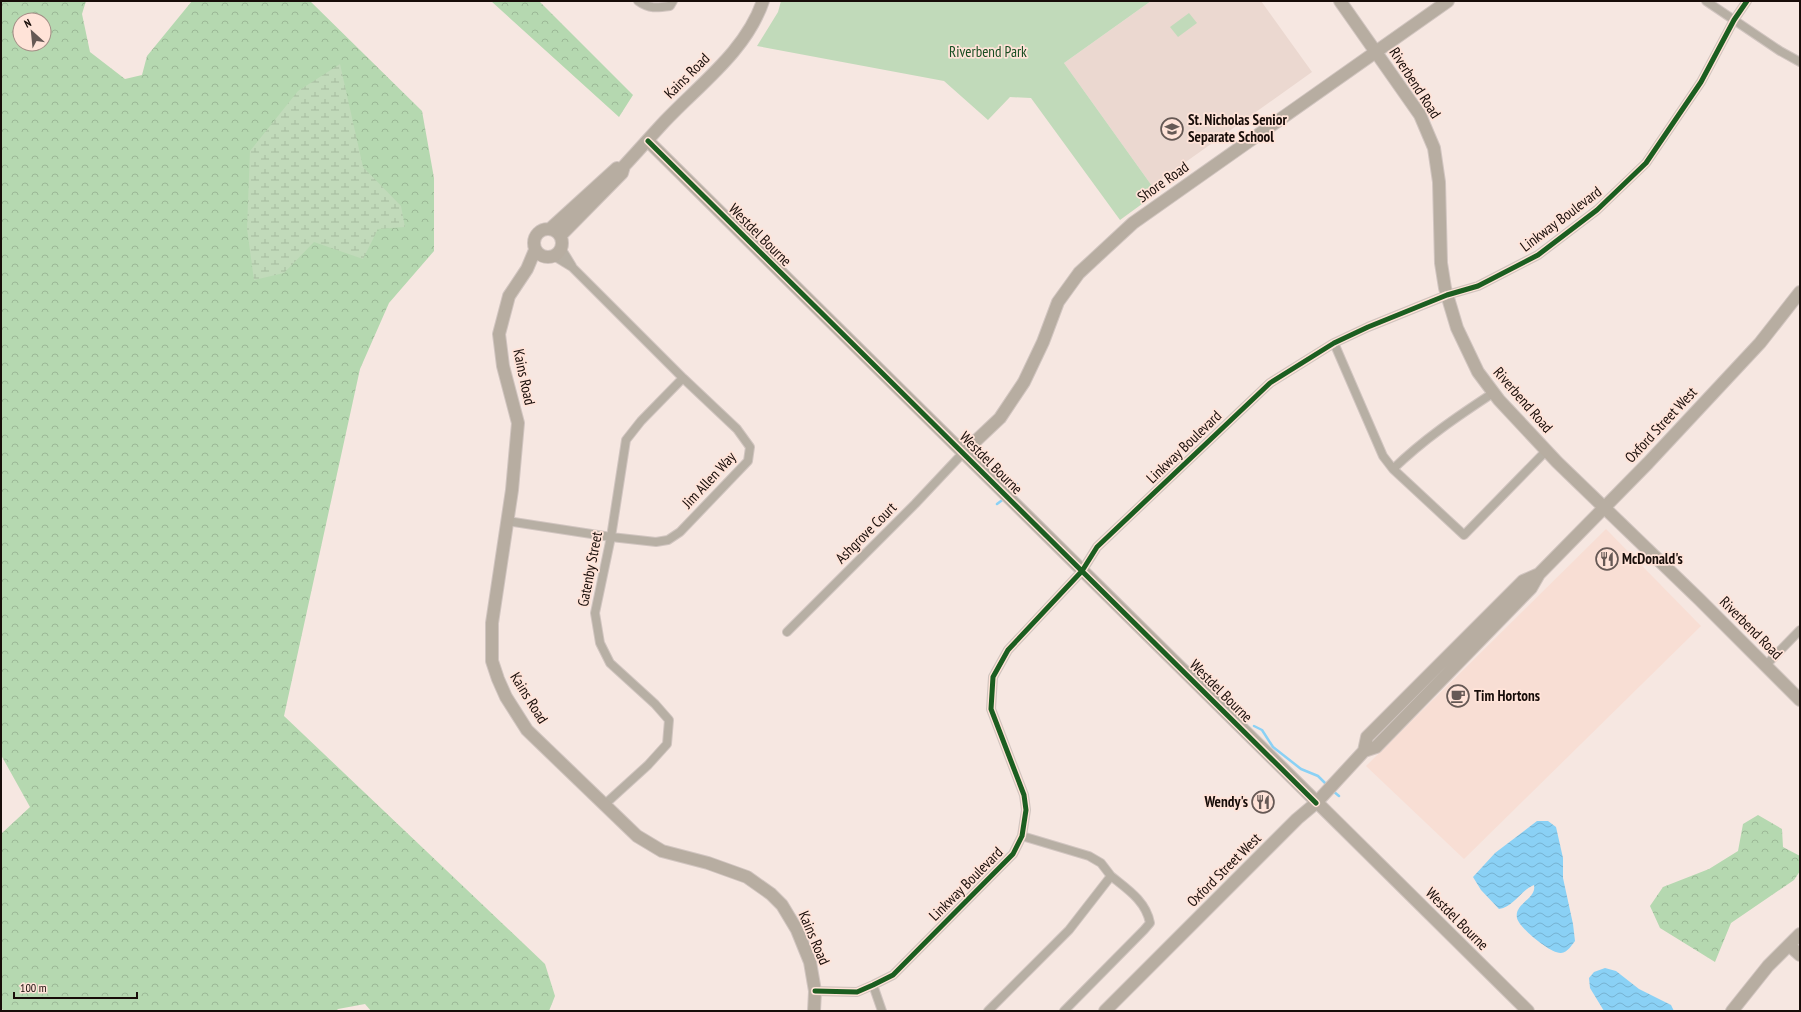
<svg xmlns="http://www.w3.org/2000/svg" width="1801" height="1012" viewBox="0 0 1801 1012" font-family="'PT Sans Narrow',sans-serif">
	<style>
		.built { fill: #f8ded4 }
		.education { fill: #ebd8d0 }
		.forest { fill: url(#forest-crowns); fill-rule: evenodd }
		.wetland { fill: url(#wetland-marsh) }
		.green { fill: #c1daba }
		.water { fill: url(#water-waves) }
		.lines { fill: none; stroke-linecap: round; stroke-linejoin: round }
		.stream { stroke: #8ad1f5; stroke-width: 2.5 }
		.street-casing { stroke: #d1c5c0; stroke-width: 10 }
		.secondary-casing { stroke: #d1c5c0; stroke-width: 14 }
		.street { stroke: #b7afa4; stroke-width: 8 }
		.secondary { stroke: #b7ada1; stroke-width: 12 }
		.cycleway-casing { stroke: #ffe3d8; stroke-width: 8 }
		.cycleway { stroke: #1b5e20; stroke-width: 5 }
		.labels { text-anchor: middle; stroke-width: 3.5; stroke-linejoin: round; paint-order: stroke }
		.park-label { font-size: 15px; fill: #184d21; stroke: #ffe3d8 }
		.street-label { font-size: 15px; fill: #180d09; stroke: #ffe3d8 }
		.poi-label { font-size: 15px; font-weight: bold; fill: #180d09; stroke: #ffe3d8; text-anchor: start }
	</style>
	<defs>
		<pattern id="forest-crowns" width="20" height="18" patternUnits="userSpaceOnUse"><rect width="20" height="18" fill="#b5d8b0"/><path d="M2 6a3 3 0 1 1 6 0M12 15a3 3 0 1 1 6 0" fill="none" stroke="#9bb896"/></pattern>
		<pattern id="wetland-marsh" width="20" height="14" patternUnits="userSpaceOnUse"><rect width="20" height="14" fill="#c1daba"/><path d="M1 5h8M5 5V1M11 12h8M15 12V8" fill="none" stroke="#a5ba9f"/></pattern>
		<pattern id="water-waves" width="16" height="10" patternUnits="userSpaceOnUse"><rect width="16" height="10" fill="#8ad1f5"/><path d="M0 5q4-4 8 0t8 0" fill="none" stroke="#76b2d1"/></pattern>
	</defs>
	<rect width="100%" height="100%" fill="#f6e7e1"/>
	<path class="built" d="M1606,529l95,97 -237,233 -98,-93z"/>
	<path class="education" d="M1151,1h110l51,71 -160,114 -88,-123z"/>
	<path class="forest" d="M1,1h85l-4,13 8,38 35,27 17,-4 5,-19 45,-55h118l112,110 12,67v73l-45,52 -29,66 -76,347 261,248 10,32 -6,15h-178l-6,-7 -27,5 -2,2h-332l-3,-3v-174l29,-27 -29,-52zM20,20h24v24h-24z
		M491,1h48l94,94 -14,22z
		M1758,815l24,14 1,18 17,9v15l-6,9 -63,43 -16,39 -55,-34 -10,-22 13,-19 46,-18 29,-18 5,-27z"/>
	<path class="wetland" d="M340,64l23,103 38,39 4,21 -27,2 -15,30 -49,-17 -30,31 -30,7 -7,-51 3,-78 48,-60z"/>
	<path class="green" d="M781,1h370l-87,62 93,130 -37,27 -89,-122 -21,-1 -22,23 -44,-39 -187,-35 21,-34z
		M1189,13l8,10 -19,14 -8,-10z"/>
	<path class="water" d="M1537,821h11l8,6 7,31v20l10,46 2,17c-4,5 -7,11 -14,12 -10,1 -42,-25 -44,-35 -3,-15 20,-19 17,-33 -13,5 -20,22 -35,24l-18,-19 -8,-13 22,-24z
		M1605,968l11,3 23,18 32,16 3,6h-70l-14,-23 -1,-10 5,-6z"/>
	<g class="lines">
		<path class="stream" d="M1010,492l7,-8
			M997,504l8,-6
			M1254,726l8,4 11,17 28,22 17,7 10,10
			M1333,791l6,5"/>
		<g class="street-casing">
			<path id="street" d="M638,1c11,8 19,7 32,5l3,-5
				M1706,1l74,50 20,11
				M561,248l11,18
				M1334,343l49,113 10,13
				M1493,393c-35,23 -69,46 -100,76l71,66 82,-84
				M507,521l104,16 45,5 12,-2 12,-8 68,-71 2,-14 -13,-18 -54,-51 -111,-111 -18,-11
				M787,632l128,-128 48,-51
				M1766,665l34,-35
				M604,805l44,-40 19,-21 2,-24 -14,-16 -45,-41 -10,-20 -5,-30 16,-76 15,-97 15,-19 42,-43
				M1022,836l67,20 12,7 10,13
				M873,985l9,26
				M815,991l42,1 16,-7 20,-10 120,-121 9,-18 4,-26 -2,-15 -33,-86 2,-32 15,-27 74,-79 15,-24 173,-164 64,-40 34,-16 79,-32 31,-9 60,-31 59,-45 49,-47 55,-81 33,-62 13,-19
				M988,1011l81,-81 42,-54c16,13 35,25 39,47l-6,7 -80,81"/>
		</g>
		<g class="secondary-casing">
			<path id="secondary" d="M1340,1l80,114 14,33 5,34 2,81 4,25 12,40 21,44 21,28 58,62 143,138 100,100
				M648,141l880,870
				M550,229l67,-61
				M534 243a14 14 0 1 1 28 0a14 14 0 1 1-28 0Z
				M560,236l62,-63 2,-7c14,-15 27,-30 41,-45 35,-37 81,-70 98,-120
				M535,250l-8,19 -18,27 -10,38 4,32 15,57 -6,67 -20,133v38l6,18 8,18 21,33 110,106 25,15 46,12 39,14 24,17 11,11 15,25 13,32 5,29 -1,20
				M963,453l37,-35 24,-36 19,-40 15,-40 21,-29 54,-50 315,-222
				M1364,751l12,-4 155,-159 8,-14 109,-111 112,-120 40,-51
				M1789,945l11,10
				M1105,1011l192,-192 19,-16 48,-52 3,-14 156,-156 16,-7
				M1732,1011l36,-45 32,-32"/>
		</g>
		<use href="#street" class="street"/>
		<use href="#secondary" class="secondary"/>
		<g class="cycleway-casing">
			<path id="cycleway" d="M648,141l668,662
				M815,991l42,1 16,-7 20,-10 120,-121 9,-18 4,-26 -2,-15 -33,-86 2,-32 15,-27 74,-79 15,-24 173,-164 64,-40 34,-16 79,-32 31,-9 60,-31 59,-45 49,-47 55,-81 33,-62 13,-19"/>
		</g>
		<use href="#cycleway" class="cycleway"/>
	</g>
	<defs>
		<g id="school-ring" transform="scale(1.15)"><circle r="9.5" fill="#ffe3d8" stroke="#665955" stroke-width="1.5"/><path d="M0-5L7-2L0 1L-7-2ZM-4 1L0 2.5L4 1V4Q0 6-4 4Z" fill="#665955"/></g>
		<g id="restaurant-ring" transform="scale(1.15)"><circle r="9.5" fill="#ffe3d8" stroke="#665955" stroke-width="1.5"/><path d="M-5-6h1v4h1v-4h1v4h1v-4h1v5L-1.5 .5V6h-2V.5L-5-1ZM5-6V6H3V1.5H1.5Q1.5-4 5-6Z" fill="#665955"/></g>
		<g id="cafe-ring" transform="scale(1.15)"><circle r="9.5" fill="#ffe3d8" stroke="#665955" stroke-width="1.5"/><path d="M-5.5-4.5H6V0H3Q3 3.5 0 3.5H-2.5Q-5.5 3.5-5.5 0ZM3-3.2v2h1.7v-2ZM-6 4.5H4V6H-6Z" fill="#665955"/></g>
	</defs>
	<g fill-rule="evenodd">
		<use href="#school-ring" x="1172" y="129"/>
		<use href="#restaurant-ring" x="1607" y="559"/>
		<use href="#cafe-ring" x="1458" y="696"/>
		<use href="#restaurant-ring" x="1263" y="802"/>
	</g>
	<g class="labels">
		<g class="park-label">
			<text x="988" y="57">Riverbend Park</text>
		</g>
		<g class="street-label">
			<text transform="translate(687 76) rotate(-45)" y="5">Kains Road</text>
			<text transform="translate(1415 83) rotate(57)" y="5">Riverbend Road</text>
			<text transform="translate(1163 182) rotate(-35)" y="5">Shore Road</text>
			<text transform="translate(1561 219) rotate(-37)" y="5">Linkway Boulevard</text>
			<text transform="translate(760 235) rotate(45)" y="5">Westdel Bourne</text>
			<text transform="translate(524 377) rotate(78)" y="5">Kains Road</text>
			<text transform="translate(1523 400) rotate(49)" y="5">Riverbend Road</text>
			<text transform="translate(1661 425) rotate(-47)" y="5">Oxford Street West</text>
			<text transform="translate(1184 447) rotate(-44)" y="5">Linkway Boulevard</text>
			<text transform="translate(991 463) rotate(45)" y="5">Westdel Bourne</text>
			<text transform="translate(709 480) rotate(-47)" y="5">Jim Allen Way</text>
			<text transform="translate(866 533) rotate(-45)" y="5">Ashgrove Court</text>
			<text transform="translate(590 569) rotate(-79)" y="5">Gatenby Street</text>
			<text transform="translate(1751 628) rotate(45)" y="5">Riverbend Road</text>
			<text transform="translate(1221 691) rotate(45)" y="5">Westdel Bourne</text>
			<text transform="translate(529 698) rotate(58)" y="5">Kains Road</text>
			<text transform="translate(1224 870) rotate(-45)" y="5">Oxford Street West</text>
			<text transform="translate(966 884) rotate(-45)" y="5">Linkway Boulevard</text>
			<text transform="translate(1457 919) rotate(45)" y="5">Westdel Bourne</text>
			<text transform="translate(814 938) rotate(67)" y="5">Kains Road</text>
		</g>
		<g class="poi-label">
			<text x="1188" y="125">St. Nicholas Senior<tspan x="1188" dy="17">Separate School</tspan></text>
			<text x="1622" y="564">McDonald's</text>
			<text x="1474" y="701">Tim Hortons</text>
			<text x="1248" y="807" text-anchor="end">Wendy's</text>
		</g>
	</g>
	<rect width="1801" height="1012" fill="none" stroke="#180d09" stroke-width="4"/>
	<g transform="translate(32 32) rotate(333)"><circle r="19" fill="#ffe3d8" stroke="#a38d85"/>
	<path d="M0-3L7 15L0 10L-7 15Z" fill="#665955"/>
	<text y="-6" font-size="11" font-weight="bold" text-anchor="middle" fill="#180d09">N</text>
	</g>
	<path d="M14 992v6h123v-6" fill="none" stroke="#180d09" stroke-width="2"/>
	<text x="20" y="992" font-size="12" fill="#180d09" stroke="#ffe3d8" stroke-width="3" paint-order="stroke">100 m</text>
</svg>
